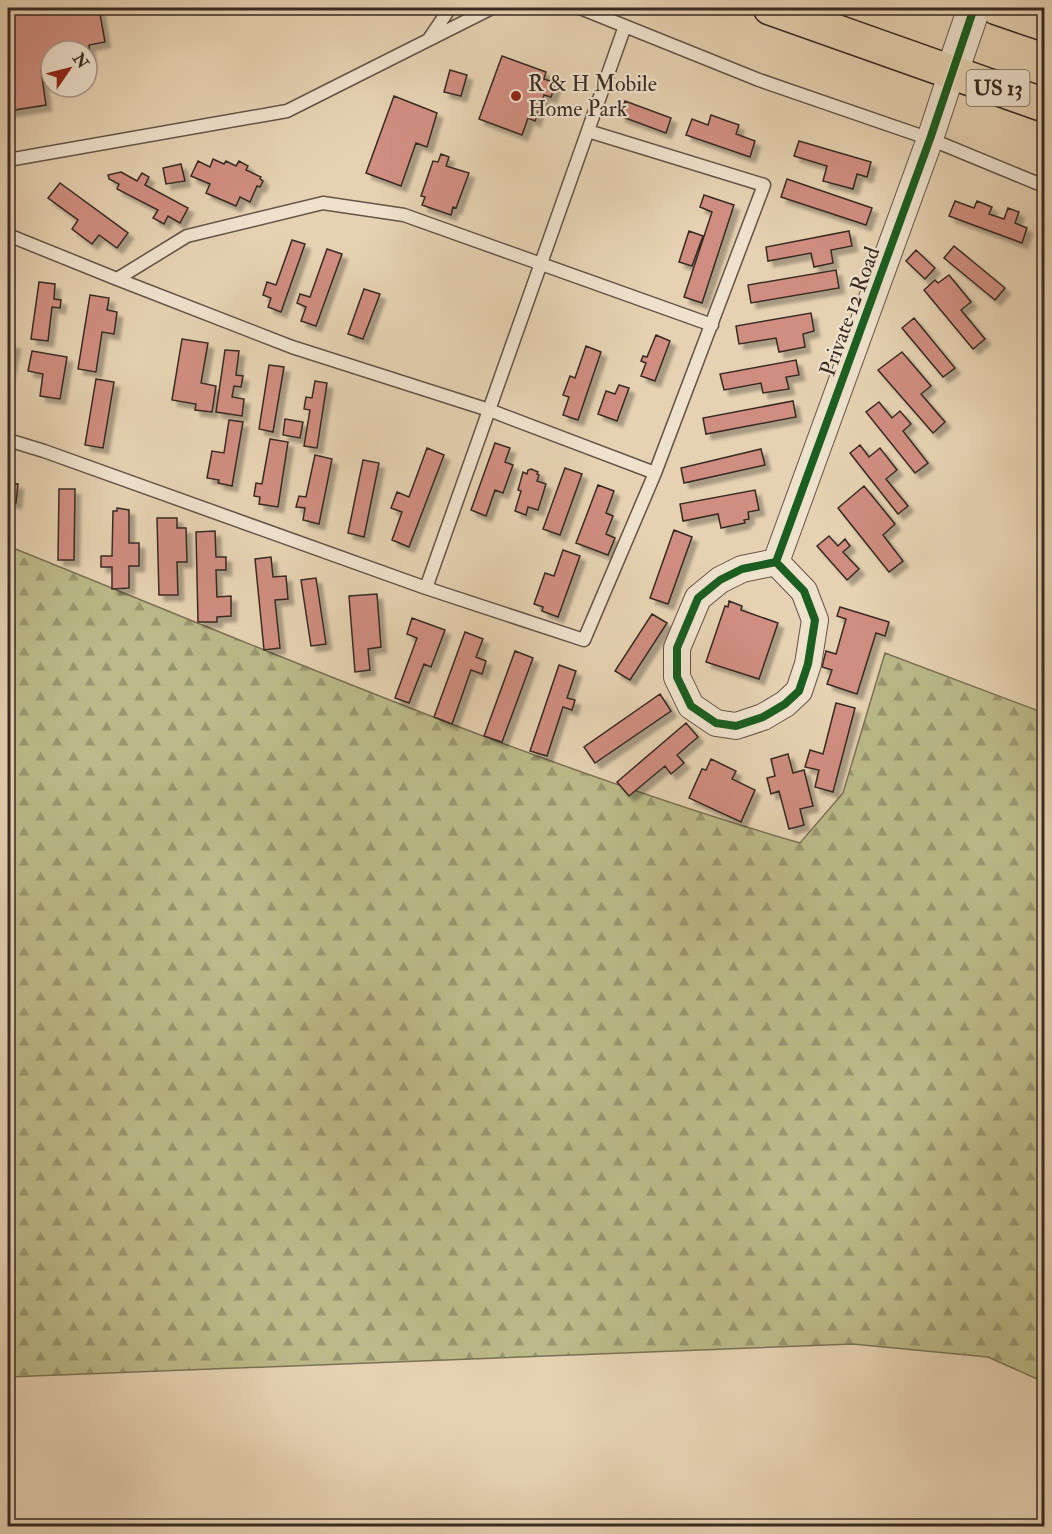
<svg xmlns="http://www.w3.org/2000/svg" width="1052" height="1534" viewBox="0 0 1052 1534" font-family="'IM FELL Double Pica',serif">
	<style>
		.forest { fill: url(#forest-firs); stroke: #7a7256; stroke-width: 1.5 }
		.building { fill: #d08e80; stroke: #382a23; stroke-width: 1.5; filter: url(#shadow) }
		.lines { fill: none; stroke-linecap: round; stroke-linejoin: round }
		.service-casing { stroke: #645447; stroke-width: 15 }
		.minor-casing { stroke: #645447; stroke-width: 28 }
		.tertiary-casing { stroke: #645447; stroke-width: 34 }
		.primary-casing { stroke: #382a23; stroke-width: 36 }
		.service { stroke: #efe2cd; stroke-width: 12 }
		.minor { stroke: #efe2cd; stroke-width: 26 }
		.tertiary { stroke: #efe2cd; stroke-width: 32 }
		.primary { stroke: #e6d2b2; stroke-width: 33 }
		.cycleway-casing { stroke: #efe2cd; stroke-width: 11 }
		.cycleway { stroke: #1b5e20; stroke-width: 8 }
		.poi-dot { fill: #8f2418; stroke: #efe2cd; stroke-width: 2 }
		.labels { text-anchor: middle; stroke-width: 4.5; stroke-linejoin: round; paint-order: stroke }
		.shield { fill: #efe2cd; stroke: #6f6156; stroke-width: 1.5 }
		.shield-label { font-size: 21px; font-weight: bold; fill: #382a23 }
		.poi-label { font-size: 22px; fill: #382a23; stroke: #efe2cd; text-anchor: start }
		.street-label { font-size: 22px; fill: #382a23; stroke: #efe2cd }
	</style>
	<defs>
		<pattern id="forest-firs" width="22" height="20" patternUnits="userSpaceOnUse" patternTransform="scale(1.5)"><rect width="22" height="20" fill="#bbba88"/><path d="M5 1l3.5 6h-7zM16 11l3.5 6h-7z" fill="#99976f"/></pattern>
		<filter id="shadow"><feDropShadow dx="5.5" dy="5.5" stdDeviation="1.5" flood-color="#0004"/></filter>
	</defs>
	<rect width="100%" height="100%" fill="#e6d2b2"/>
	<filter id="stains"><feTurbulence type="fractalNoise" baseFrequency=".00333" numOctaves="4"/><feColorMatrix values="0 0 0 0 .2 0 0 0 0 .09 0 0 0 0 .02 0 0 0 .5 -.17"/></filter>
	<radialGradient id="worn" r=".72"><stop offset=".6" stop-color="#630" stop-opacity="0"/><stop offset="1" stop-color="#630" stop-opacity=".3"/></radialGradient>
	<path class="forest" d="M8,546c261,105 521,218 792,297l43,-50 42,-140 159,60v669l-56,-25 -135,-13 -845,33z"/>
	<path class="building" d="M8,8h75v2l16,-2 6,34 -16,3 2,18h-4v-12h-36v17l-10,2 5,35 -38,6z
		M502,56l44,16 -2,7 12,4 -5,14 -7,-2 -9,26 -7,-3 -6,17 -43,-16z
		M450,70l17,5 -6,21 -17,-4z
		M394,96l43,17 -10,34 -11,-4 -15,43 -35,-13z
		M625,101l46,17 -5,15 -46,-17z
		M711,115l28,10 -3,9 19,7 -5,16 -64,-22 6,-16 16,6z
		M799,141l72,21 -4,15 -10,-3 -4,15 -30,-8 4,-15 -33,-10z
		M441,154l8,3 -3,9 23,7 -13,35 -3,-1 -2,8 -29,-10 3,-8 -4,-1 12,-35 5,1z
		M213,159l11,5 2,-3 10,5 3,-5 9,5 -2,4 15,7 -1,2 3,2 -3,6 -3,-1 -7,16 -10,-5 -4,9 -30,-13 4,-9 -19,-8 7,-15 12,6z
		M181,164l4,17 -19,3 -3,-16z
		M121,172l16,9 5,-8 7,4 -4,8 43,23 -8,15 -12,-7 -4,8 -11,-6 5,-8 -41,-21 2,-5 -10,-5 -1,-4z
		M787,179l85,29 -6,17 -85,-28z
		M60,183l68,50 -11,15 -18,-13 -7,9 -20,-15 6,-9 -30,-22z
		M704,195l30,10 -32,98 -18,-6 28,-85 -12,-5z
		M955,201l19,7 3,-7 15,6 -3,7 15,5 4,-11 11,4 -4,11 12,5 -5,15 -73,-27z
		M689,231l14,5 -11,30 -13,-4z
		M849,231l3,15 -21,4 2,13 -19,4 -3,-14 -43,8 -2,-14z
		M292,240l13,4 -24,68 -13,-5 3,-9 -8,-3 4,-13 9,3z
		M954,246l51,42 -10,12 -51,-42z
		M327,249l15,5 -26,72 -15,-5 5,-14 -9,-4 3,-9 10,3z
		M916,250l19,18 -10,11 -19,-18z
		M836,270l3,18 -88,15 -3,-18z
		M949,275l22,27 -10,8 24,29 -12,10 -49,-59 11,-10 3,3z
		M39,282l16,2 -1,15 7,1 -1,8 -8,-1 -4,34 -17,-2z
		M364,289l16,5 -17,45 -15,-5z
		M90,295l19,3 -2,12 10,2 -3,22 -12,-2 -6,40 -18,-3z
		M811,313l3,18 -11,3 2,13 -26,5 -3,-14 -37,6 -3,-18z
		M914,318l41,50 -12,9 -41,-49z
		M656,335l14,6 -15,40 -14,-5 5,-13 -5,-2 2,-5 4,1z
		M182,339l26,4 -7,40 15,3 -4,26 -17,-2 1,-6 -24,-4z
		M8,342l7,2 -7,35z
		M586,346l15,6 -23,68 -15,-5 6,-18 -6,-2 7,-19 5,2z
		M225,350l14,1 -3,24 7,1 -2,11 -7,-1 -2,11 12,2 -2,17 -26,-4z
		M32,351l35,6 -7,42 -20,-3 3,-22 -15,-3z
		M902,352l29,34 -10,8 24,28 -12,11 -55,-63z
		M796,360l3,15 -13,2 3,12 -26,4 -2,-10 -37,7 -4,-16z
		M269,365l15,2 -11,65 -14,-3z
		M96,379l18,3 -11,66 -18,-3z
		M315,381l12,2 -10,65 -13,-2 6,-36 -6,-1 2,-12 6,1z
		M619,385l10,3 -12,33 -19,-7 8,-23 9,3z
		M793,401l3,16 -90,17 -3,-16z
		M879,402l13,16 8,-7 11,13 -8,7 25,32 -13,10 -49,-61z
		M285,419l18,3 -3,16 -17,-3z
		M229,420l14,2 -11,64 -14,-3 1,-3 -12,-2 5,-27 12,2z
		M270,439l18,3 -10,65 -19,-3 1,-7 -6,-1 2,-13 6,1z
		M495,443l15,5 -5,14 8,3 -10,28 -8,-3 -9,26 -15,-6z
		M860,445l9,12 11,-9 17,22 -11,9 22,27 -10,8 -48,-61z
		M427,448l17,7 -35,92 -17,-7 10,-28 -11,-4 6,-16 12,5z
		M761,449l4,16 -81,18 -3,-15z
		M315,455l17,4 -13,65 -16,-4 2,-12 -9,-1 3,-11 7,1z
		M363,460l16,3 -15,74 -16,-4z
		M565,468l17,6 -22,61 -17,-6z
		M531,469l7,3 -1,2 2,1 -2,6 9,3 -8,26 -10,-3 -2,8 -11,-4 6,-20 -3,-1 5,-18 4,2 1,-4z
		M8,483l10,1 -2,19 -8,-1z
		M598,485l16,6 -8,22 7,3 -7,18 9,4 -7,17 -32,-12z
		M864,486l31,38 -12,11 20,26 -14,11 -51,-64z
		M59,489h16l-1,71h-16z
		M755,490l4,20 -11,2 1,7 -5,1 1,3 -24,5 -3,-14 -35,7 -3,-17z
		M117,508l12,2v33h10v23h-10v22l-17,1v-22h-11v-11h11l1,-45h4z
		M157,518h20v10h9l1,34h-10l1,33h-19z
		M674,530l18,7 -24,67 -18,-6z
		M215,531l1,26h10v13h-10l1,27 14,-1v20l-14,1v5h-19l-2,-90z
		M829,536l9,10 7,-7 5,7 -7,6 16,17 -12,11 -30,-34z
		M563,550l17,6 -22,61 -16,-6 1,-4 -9,-3 11,-31 9,3z
		M271,557l2,20 13,-1 2,23 -13,1 5,48 -16,2 -9,-91z
		M316,578l10,66 -15,2 -10,-66z
		M377,594l4,53 -13,2 2,21 -15,2 -6,-76z
		M729,601l13,5 -1,4 37,13 -19,56 -53,-17 19,-56 3,1z
		M840,607l49,15 -4,14 -9,-3 -19,61 -30,-10 5,-14 -10,-3 4,-16 10,3 10,-35 -9,-3z
		M652,614l15,9 -37,57 -15,-9z
		M412,618l33,12 -14,37 -7,-3 -15,39 -14,-5 22,-60 -10,-4z
		M465,632l18,7 -7,18 10,4 -4,13 -11,-4 -19,54 -18,-7z
		M515,651l18,7 -31,84 -18,-6z
		M559,665l17,6 -9,27 8,2 -3,10 -9,-3 -16,49 -17,-5z
		M660,694l11,17 -76,52 -11,-16z
		M836,703l19,5 -22,84 -18,-5 4,-17 -14,-3 5,-17 13,4z
		M686,723l12,14 -21,18 7,8 -13,11 -6,-8 -36,30 -12,-14z
		M788,754l5,19 11,-3 9,36 -13,3 4,16 -15,4 -10,-38 -8,3 -4,-16 8,-2 -4,-17z
		M711,759l25,12 -4,8 23,11 -14,32 -52,-24 13,-29 4,1z"/>
	<g class="lines">
		<g class="service-casing">
			<path id="service" d="M580,8l179,72 171,59 114,47
				M429,39l21,-31
				M8,160l279,-49 205,-103
				M8,235l109,44 70,-43 136,-33 81,12 308,110
				M117,279l175,68 197,63 166,63
				M8,440l36,11 382,137 158,52 71,-167 109,-288 -176,-54
				M426,588l199,-562"/>
		</g>
		<g class="minor-casing">
			<path id="minor" d="M776,562l28,29 11,29 -7,44 -9,27 -14,13 -22,13 -27,9 -20,-3 -25,-17 -14,-29v-29l21,-50 22,-18 22,-11 34,-7 154,-423 22,-67"/>
		</g>
		<g class="tertiary-casing">
			<path id="tertiary" d="M952,72l22,-64"/>
		</g>
		<g class="primary-casing">
			<path id="primary" d="M770,8l274,97
				M997,8l47,16"/>
		</g>
		<use href="#service" class="service"/>
		<use href="#minor" class="minor"/>
		<use href="#tertiary" class="tertiary"/>
		<use href="#primary" class="primary"/>
		<g class="cycleway-casing">
			<path id="cycleway" d="M776,562l28,29 11,29 -7,44 -9,27 -14,13 -22,13 -27,9 -20,-3 -25,-17 -14,-29v-29l21,-50 22,-18 22,-11 34,-7 154,-423 44,-131"/>
		</g>
		<use href="#cycleway" class="cycleway"/>
	</g>
	<circle class="poi-dot" cx="516" cy="96" r="6"/>
	<g class="labels">
		<rect class="shield" x="966.5" y="70" width="63" height="36" rx="4.5"/>
		<g class="shield-label">
			<text x="998" y="95">US 13</text>
		</g>
		<g class="poi-label">
			<text x="528" y="91">R &amp; H Mobile<tspan x="528" dy="25">Home Park</tspan></text>
		</g>
		<g class="street-label">
			<text transform="translate(849 311) rotate(-70)" y="8">Private 12 Road</text>
		</g>
	</g>
	<rect width="1052" height="1534" fill="none" stroke="#e6d2b2" stroke-width="30"/>
	<rect x="9" y="9" width="1034" height="1516" fill="none" stroke="#382a23" stroke-width="3"/>
	<rect x="15" y="15" width="1022" height="1504" fill="none" stroke="#382a23" stroke-width="1.5"/>
	<g transform="translate(69 69) rotate(55)"><circle r="28" fill="#efe2cd" stroke="#a69889" stroke-width="1.5"/>
	<path d="M0-4.5L10 22L0 15L-10 22Z" fill="#8f2418"/>
	<text y="-9" font-size="16" font-weight="bold" text-anchor="middle" fill="#382a23">N</text>
	</g>
	<rect width="100%" height="100%" filter="url(#stains)"/>
	<rect width="100%" height="100%" fill="url(#worn)"/>
</svg>
